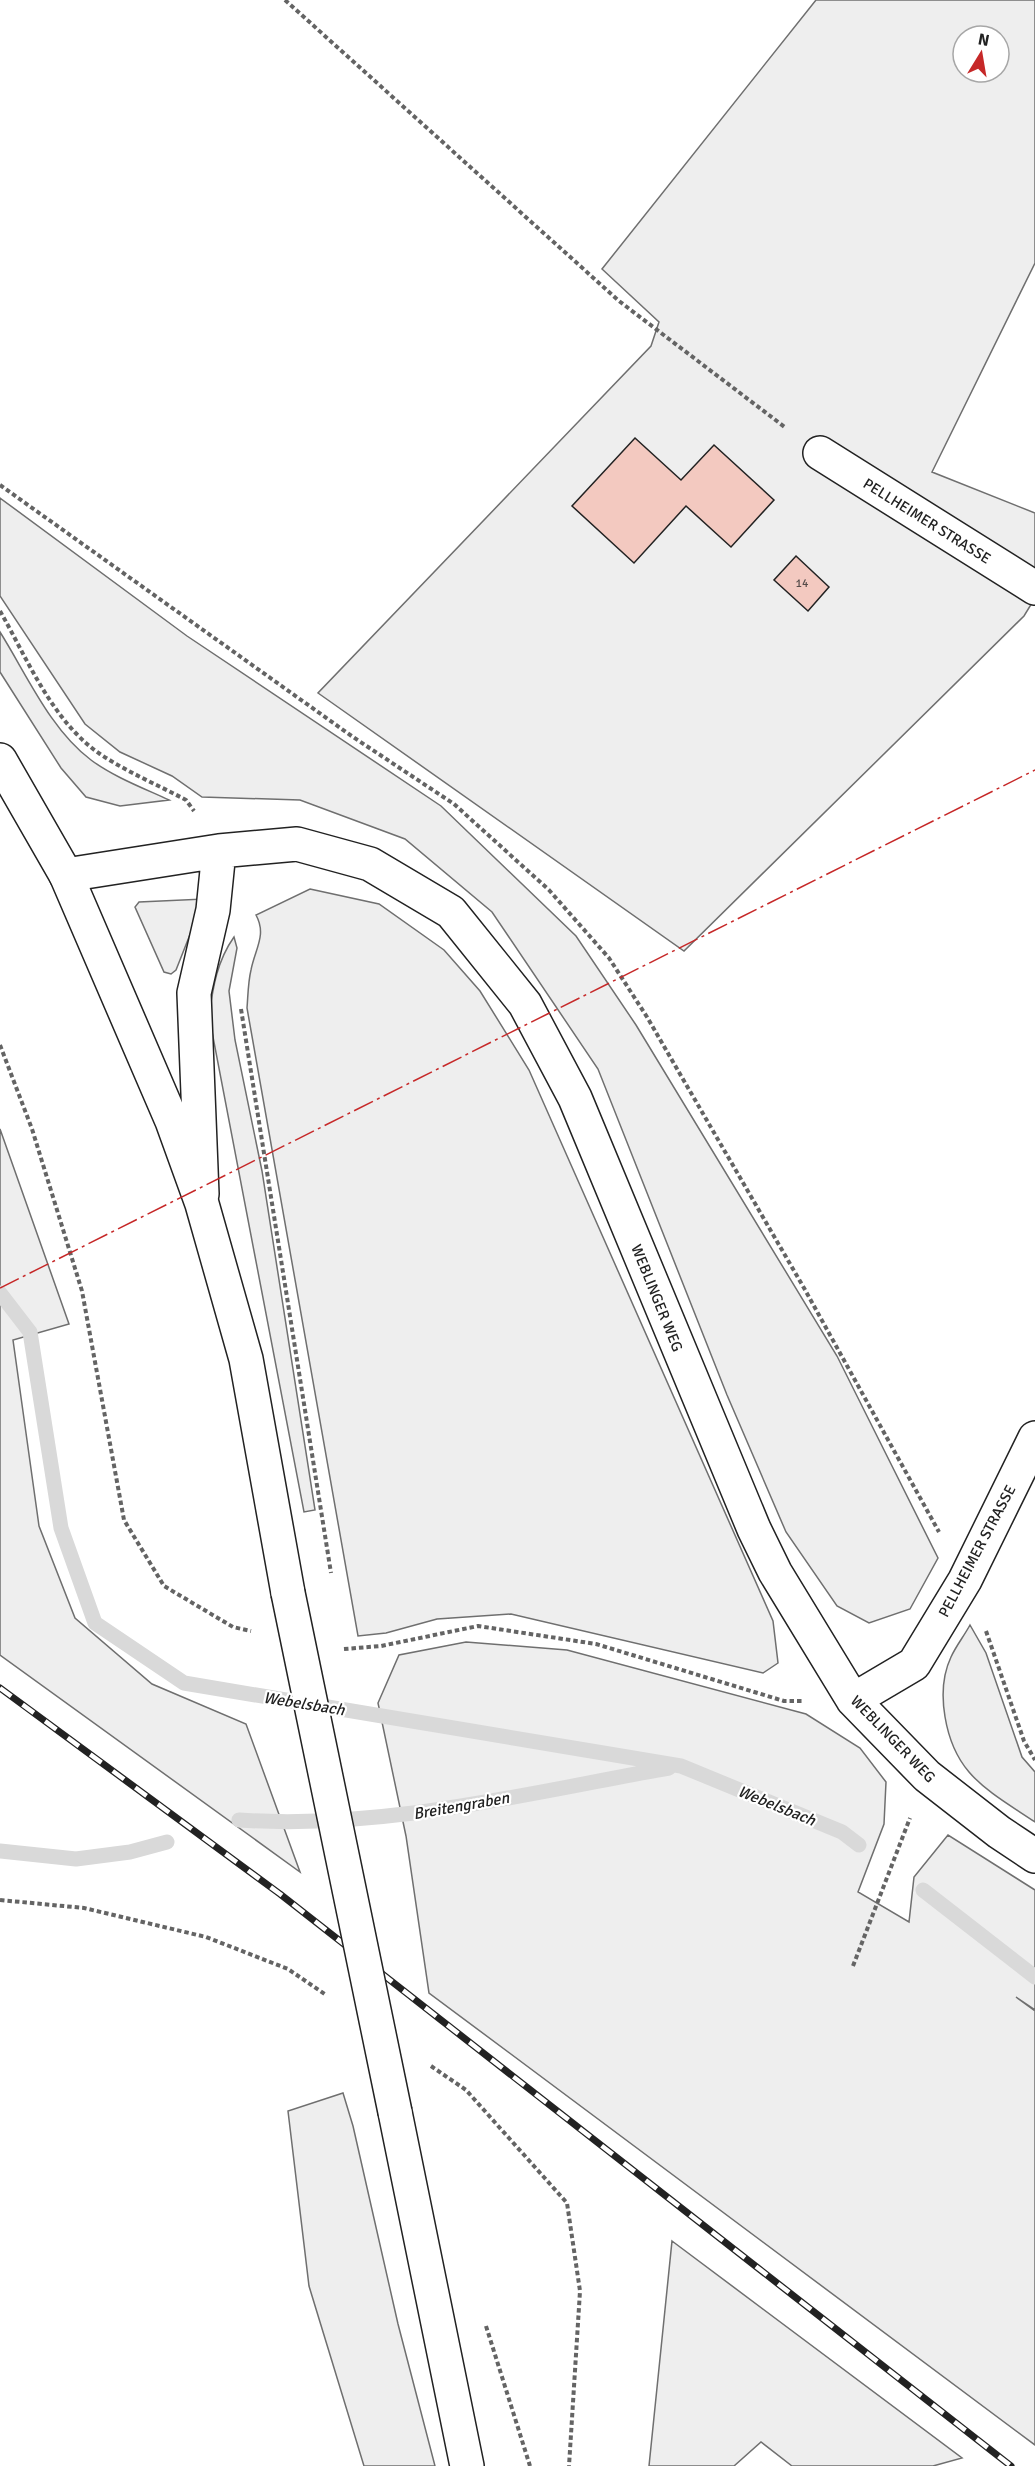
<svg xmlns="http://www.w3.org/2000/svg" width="1035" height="2466" viewBox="0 0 1035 2466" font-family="Signika,sans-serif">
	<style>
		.green { fill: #eee; stroke: #6f6f6f; stroke-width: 1.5; fill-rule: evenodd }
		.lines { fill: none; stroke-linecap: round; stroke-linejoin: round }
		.stream { stroke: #d9d9d9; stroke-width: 15 }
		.building { fill: #f3c9c0; stroke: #222; stroke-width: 1.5 }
		.minor-casing { stroke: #222; stroke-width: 36 }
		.major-casing { stroke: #222; stroke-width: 36 }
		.path { stroke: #646464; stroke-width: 4; stroke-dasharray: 4.5 3; stroke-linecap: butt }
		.minor { stroke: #fff; stroke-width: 33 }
		.major { stroke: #fff; stroke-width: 33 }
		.rail-casing { stroke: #222; stroke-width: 7 }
		.rail { stroke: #fff; stroke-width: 4.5; stroke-dasharray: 14; stroke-linecap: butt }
		.major-bridge-casing { stroke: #222; stroke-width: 36; stroke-linecap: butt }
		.major-bridge { stroke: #fff; stroke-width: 33 }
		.power { stroke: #c62828; stroke-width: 1.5; stroke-dasharray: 21 4.5 3 4.5; stroke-linecap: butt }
		.labels { text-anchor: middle; stroke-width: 4.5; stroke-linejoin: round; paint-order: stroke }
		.number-label { font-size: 12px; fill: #564c4a }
		.street-label { font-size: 15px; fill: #222; stroke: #fff }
		.water-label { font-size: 16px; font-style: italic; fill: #222; stroke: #fff }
	</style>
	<rect width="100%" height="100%" fill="#fff"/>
	<path class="green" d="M816,0h219v263l-103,209 103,41v85l-11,18 -340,335 -366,-258 333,-347 8,-24 -57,-53zM963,36h36v36h-36z
		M0,498l187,138 254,170 135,130 60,89 201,331 101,202 -28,51 -41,14 -32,-17 -51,-74 -59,-137 -129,-326 -106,-157 -87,-73 -105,-39 -98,-3 -30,-21 -52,-24 -35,-28 -85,-128z
		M0,632c27,43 50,97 91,128 23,17 52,28 78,40l-49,6 -34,-9 -25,-29 -61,-96z
		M310,889l69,15 65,46 36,41 49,79 244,551 5,42 -15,10 -252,-59 -74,5 -51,14 -28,3 -111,-628c1,-12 1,-26 4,-38 4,-21 16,-35 5,-55z
		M204,899l-28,71 -5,4 -7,-2 -29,-65 4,-5z
		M234,937l3,11 -8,43 6,49 27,131 53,339 -11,2 -95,-496c4,-29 8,-55 25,-79z
		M0,1129l69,195 -56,16 26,186 36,92 77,66 94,40 54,148 -300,-217z
		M970,1625l16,28 36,104 13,15v50c-22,-15 -49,-30 -66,-50 -24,-28 -34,-81 -18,-115 5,-11 13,-21 19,-32z
		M466,1642l101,8 239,64 54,34 26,34 -2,42 -26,68 51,30 5,-45 34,-42 87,55v120l-19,-13 19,14v434l-606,-452 -23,-157 -28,-133 21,-48z
		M343,2093l10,33 45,198 37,142h-71l-55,-180 -21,-175z
		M672,2241l290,217 -29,8h-141l-31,-24 -27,24h-85z"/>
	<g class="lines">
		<path class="stream" d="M0,1293l30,39 31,196 34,95 89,60 497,83 161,66 17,13
			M239,1820c144,10 289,-27 430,-52
			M0,1851l76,8 54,-7 37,-10
			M923,1890l112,87"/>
	</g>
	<path class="building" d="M635,438l46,42 33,-35 60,55 -43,47 -45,-41 -52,57 -62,-57z
		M796,556l33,31 -21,24 -34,-31z"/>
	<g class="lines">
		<g class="minor-casing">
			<path id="minor" d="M820,453l215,135
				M66,875l153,-24 78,-7 73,20 81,48 74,92 50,94 179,431 21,43 78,128 74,76 72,56 36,24
				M202,1194l-8,-201 19,-83 6,-59
				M853,1700l61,-36 51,-84 70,-142"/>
		</g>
		<g class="major-casing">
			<path id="major" d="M0,760l66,115 106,246 30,83 44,155 42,234
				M395,2112l72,354"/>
		</g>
		<path class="path" d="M285,0l334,301 167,127
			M0,485l353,252 101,67 95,86 60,68 38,59 157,271 135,244
			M0,611c28,49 52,110 100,143 27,18 58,31 86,46l8,11
			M241,1009l90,564
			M0,1045l32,84 50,162 42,229 40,66 69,41 18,4
			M986,1631l38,110 11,19
			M344,1649l37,-3 97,-20 118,18 188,57h20
			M0,1900l84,8 122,29 82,32 38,26
			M853,1966l57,-148
			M431,2066l35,24 101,113 13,88 -11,175
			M486,2326l44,140"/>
		<use href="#minor" class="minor"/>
		<use href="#major" class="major"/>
		<g class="rail-casing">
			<path id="rail" d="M0,1688l280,206 731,572"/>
		</g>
		<use href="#rail" class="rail"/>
		<g class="major-bridge-casing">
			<path id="major-bridge" d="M288,1593l107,519"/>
		</g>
		<use href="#major-bridge" class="major-bridge"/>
		<path class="power" d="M0,1288l1035,-518"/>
	</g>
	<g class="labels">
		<g class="number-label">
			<text x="802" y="587">14</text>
		</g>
		<g class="street-label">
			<text transform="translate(927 521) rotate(32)" y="5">PELLHEIMER STRASSE</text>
			<text transform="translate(657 1298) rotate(68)" y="5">WEBLINGER WEG</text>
			<text transform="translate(977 1551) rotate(-62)" y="5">PELLHEIMER STRASSE</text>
			<text transform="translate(893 1739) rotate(46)" y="5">WEBLINGER WEG</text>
		</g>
		<g class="water-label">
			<text transform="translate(304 1703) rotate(9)" y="6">Webelsbach</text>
			<text transform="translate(461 1805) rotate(-10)" y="6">Breitengraben</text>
			<text transform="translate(777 1805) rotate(22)" y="6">Webelsbach</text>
		</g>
	</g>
	<g transform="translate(981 54) rotate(11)"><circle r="28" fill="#ffffff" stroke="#a7a7a7" stroke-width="1.5"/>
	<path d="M0-4.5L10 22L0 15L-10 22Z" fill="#c62828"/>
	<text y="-9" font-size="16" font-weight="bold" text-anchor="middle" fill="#222222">N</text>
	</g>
</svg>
